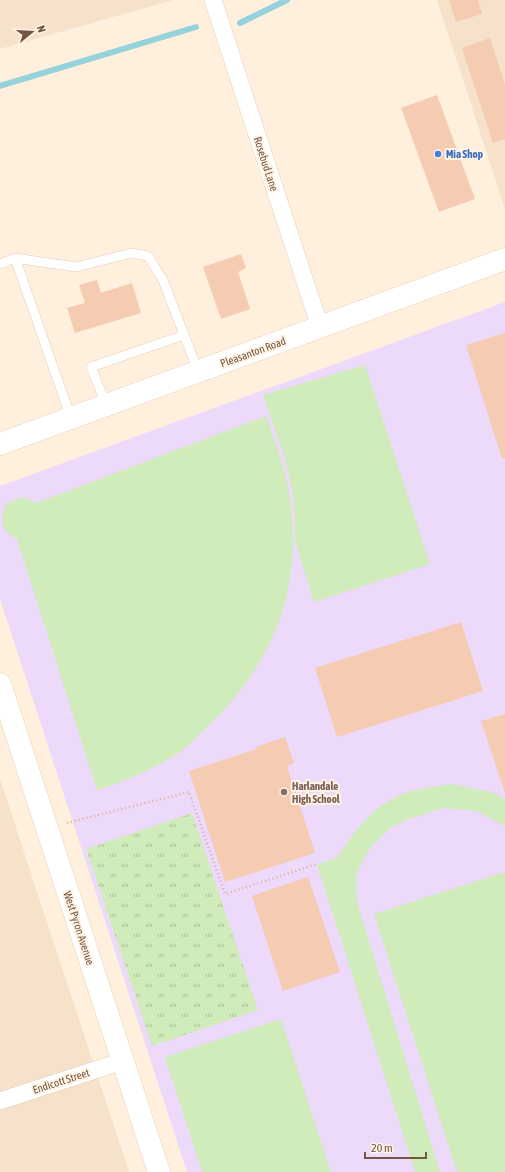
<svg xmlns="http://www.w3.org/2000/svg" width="505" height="1172" viewBox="0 0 505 1172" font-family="'Asap Condensed',sans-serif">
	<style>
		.residential { fill: #f6e1ca }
		.education { fill: #edd9fa }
		.green { fill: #d0ecba }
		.park { fill: url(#park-tufts) }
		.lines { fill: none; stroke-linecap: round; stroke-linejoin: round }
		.stream { stroke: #95d2db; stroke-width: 6 }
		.building { fill: #f5cbb2 }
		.lane-casing { stroke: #e4cdbb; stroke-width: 10 }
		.street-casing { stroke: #e4cdbb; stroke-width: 18 }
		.secondary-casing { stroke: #eaceb8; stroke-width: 23 }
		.path { stroke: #d9ae96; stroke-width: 2.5; stroke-dasharray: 1 3; stroke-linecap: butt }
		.lane { stroke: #fff; stroke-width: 9 }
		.street { stroke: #fff; stroke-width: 17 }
		.secondary { stroke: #fff; stroke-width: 22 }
		.shop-dot { fill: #3f7fe0; stroke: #fff4e4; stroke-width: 1.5 }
		.education-dot { fill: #8d6e63; stroke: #fff4e4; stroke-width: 1.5 }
		.labels { text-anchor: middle; stroke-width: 4; stroke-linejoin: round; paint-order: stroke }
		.shop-label { font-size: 11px; font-weight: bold; fill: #366cbe; stroke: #fff4e4; text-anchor: start }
		.street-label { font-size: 11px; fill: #745444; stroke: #fff4e4 }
		.education-label { font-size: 11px; font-weight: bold; fill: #785e54; stroke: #fff4e4; text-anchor: start }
	</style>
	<defs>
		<pattern id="park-tufts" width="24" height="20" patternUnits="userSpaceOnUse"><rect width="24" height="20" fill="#d0ecba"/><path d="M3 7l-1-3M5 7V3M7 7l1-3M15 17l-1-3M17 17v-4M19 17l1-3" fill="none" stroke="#adc299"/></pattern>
	</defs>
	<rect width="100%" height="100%" fill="#fef0dc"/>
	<path class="residential" d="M0,0h173l-173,49z
		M437,0h68v209z
		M0,779l129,393h-129z"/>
	<path class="education" d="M505,302v870h-318l-187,-573v-113z"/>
	<path class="green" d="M365,365l65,199 -116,38 -19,-61v-25l-3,-27 -8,-34 -21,-60z
		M266,416c12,32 23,64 26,99 8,85 -26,158 -88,215 -9,8 -17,18 -27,24 -25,16 -52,27 -80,36l-80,-251c-17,-10 -17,-17 -11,-35l16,-7 14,6z
		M452,784l39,8 14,7v27l-29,-15 -33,-3 -34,11 -19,9 -19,19 -7,11 -8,17 1,27 83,270h-25l-98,-308 20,-6c14,-22 32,-47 55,-59 18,-10 40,-12 60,-15z
		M505,872v300h-48l-83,-258z
		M281,1019l50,153h-129l-37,-115z"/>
	<path class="park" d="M192,813l66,197 -106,36 -66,-197z"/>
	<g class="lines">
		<path class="stream" d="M240,23l47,-23
			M0,86l196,-59"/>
	</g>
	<path class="building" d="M449,0h29l4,14 -26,8z
		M490,38l15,47v54l-12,4 -31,-95z
		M437,95l38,104 -36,13 -38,-104z
		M241,254l5,14 -8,4 12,37 -29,10 -18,-52z
		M97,280l4,13 31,-10 9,30 -66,20 -8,-25 18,-5 -6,-18z
		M505,333v125l-3,1 -36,-114z
		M461,622l22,69 -146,46 -22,-69z
		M505,714v79l-24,-72z
		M285,737l9,26 -7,3 28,87 -90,29 -36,-111 68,-22 -1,-2z
		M308,877l32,95 -57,19 -31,-95z"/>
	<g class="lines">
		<g class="lane-casing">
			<path id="lane" d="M15,258l61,9 56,-14 16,3 15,24 35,91
				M0,264l15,-6 56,160
				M106,405l-15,-38 93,-32"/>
		</g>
		<g class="street-casing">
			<path id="street" d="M213,0l107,327
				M0,1101l123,-40"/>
		</g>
		<g class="secondary-casing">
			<path id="secondary" d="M0,444l505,-185
				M0,684l159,488"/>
		</g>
		<path class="path" d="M67,823l122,-31 36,102 92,-30"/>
		<use href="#lane" class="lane"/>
		<use href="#street" class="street"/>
		<use href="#secondary" class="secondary"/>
	</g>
	<circle class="shop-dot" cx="438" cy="154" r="4"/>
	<circle class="education-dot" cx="284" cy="792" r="4"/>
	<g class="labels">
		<g class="shop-label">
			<text x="446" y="158">Mia Shop</text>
		</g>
		<g class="street-label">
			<text transform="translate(266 164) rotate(72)" y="4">Rosebud Lane</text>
			<text transform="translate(253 352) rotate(-20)" y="4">Pleasanton Road</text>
			<text transform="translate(79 928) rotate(72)" y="4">West Pyron Avenue</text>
			<text transform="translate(61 1081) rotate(-18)" y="4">Endicott Street</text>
		</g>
		<g class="education-label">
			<text x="292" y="790">Harlandale<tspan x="292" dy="13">High School</tspan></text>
		</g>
	</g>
	<g transform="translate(32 32) rotate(72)" stroke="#fff4e4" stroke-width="3" paint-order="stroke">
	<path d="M0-3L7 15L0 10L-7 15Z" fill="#745444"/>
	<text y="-6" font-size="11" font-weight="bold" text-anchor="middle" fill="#745444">N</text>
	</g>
	<path d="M365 1152v6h61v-6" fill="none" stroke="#745444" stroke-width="2"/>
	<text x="371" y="1152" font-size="12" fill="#745444" stroke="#fff4e4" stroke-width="3" paint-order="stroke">20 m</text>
</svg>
